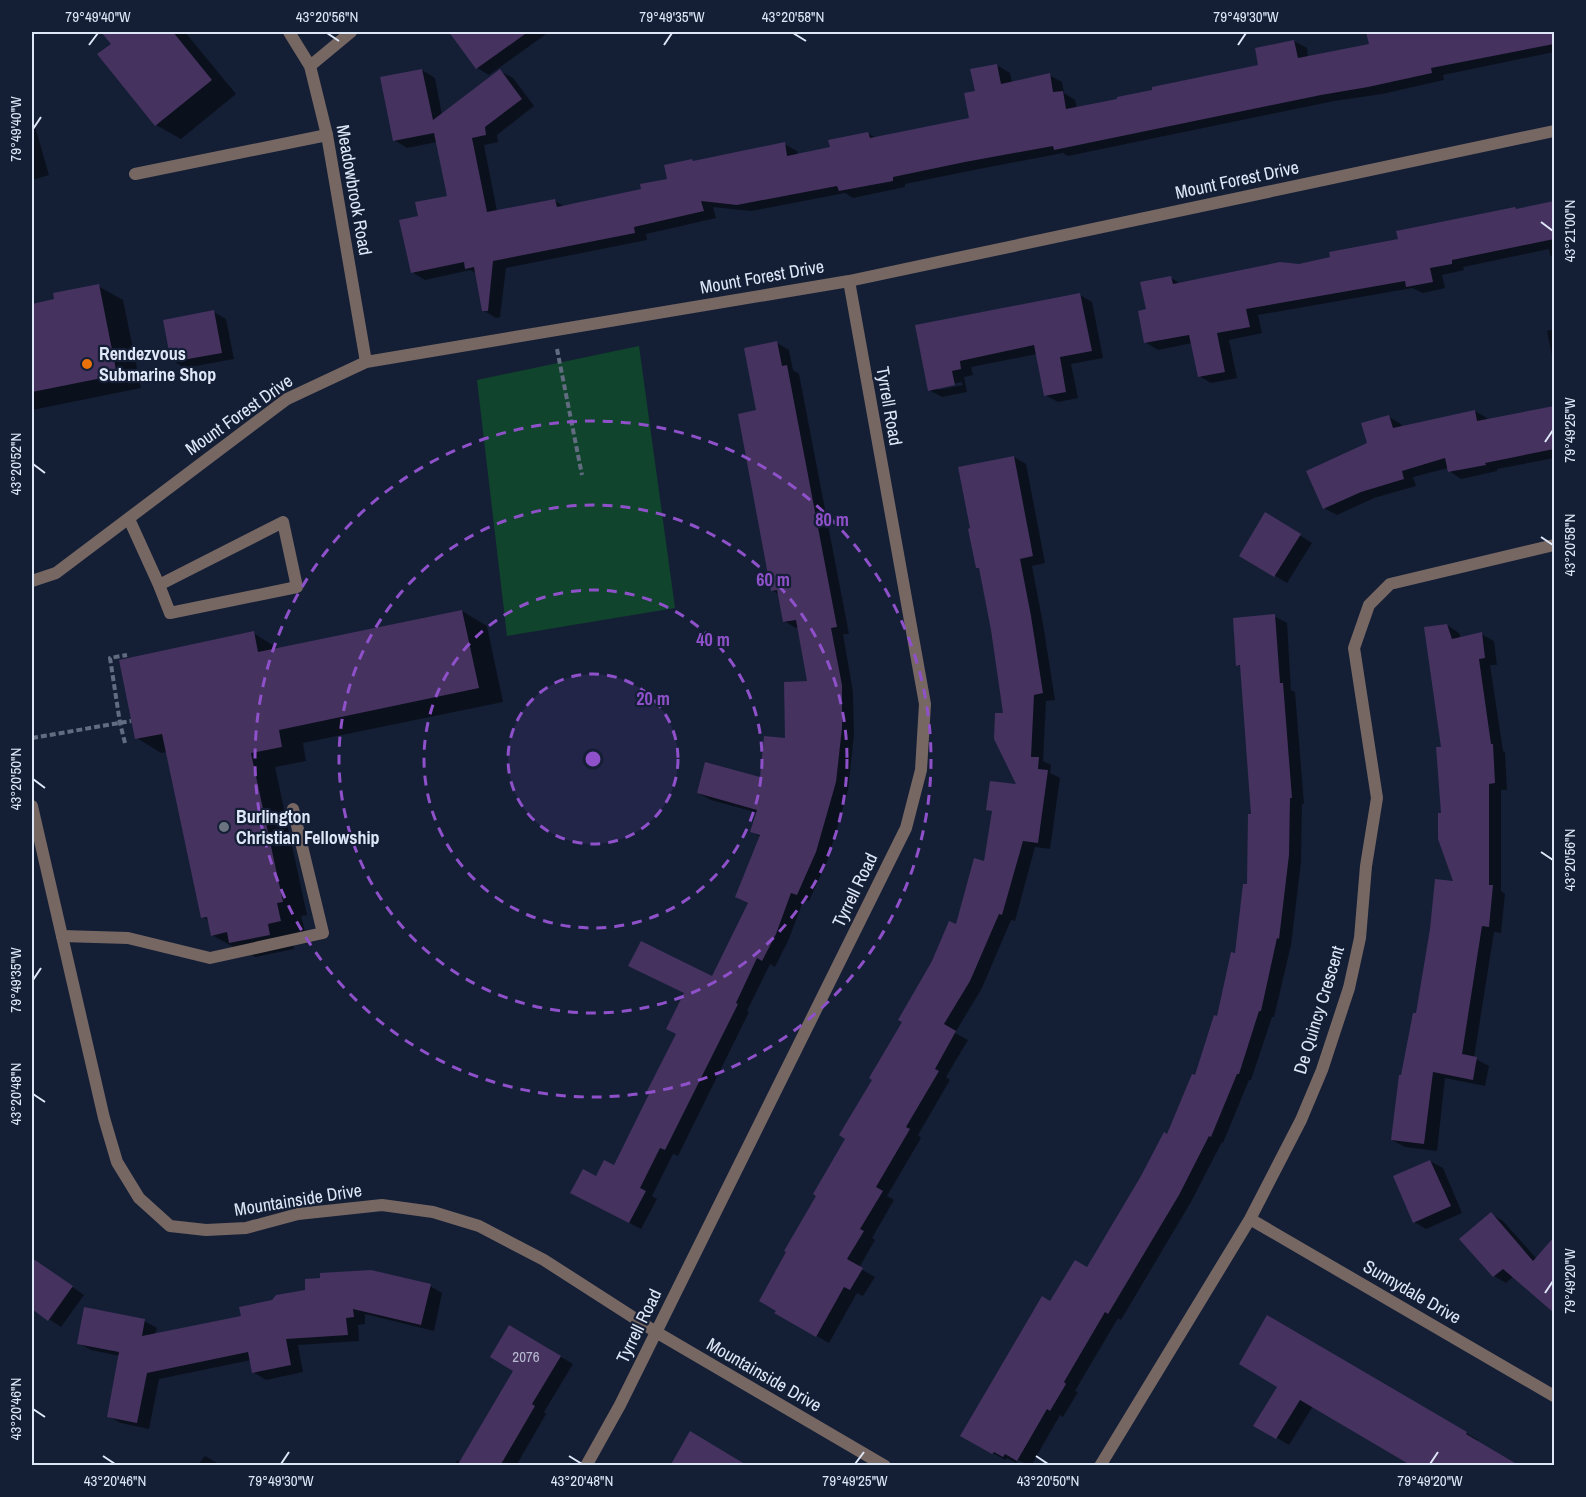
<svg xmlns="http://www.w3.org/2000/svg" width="1586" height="1497" viewBox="0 0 1586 1497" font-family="'Archivo Narrow',sans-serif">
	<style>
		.green { fill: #11442c }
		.shadow { fill: #0007; fill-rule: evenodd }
		.building { fill: #45325f }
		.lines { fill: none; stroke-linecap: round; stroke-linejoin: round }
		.path { stroke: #616c80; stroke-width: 4; stroke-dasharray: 6 3; stroke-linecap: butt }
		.lane { stroke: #776763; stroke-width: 12 }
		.street { stroke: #776763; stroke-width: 12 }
		.ticks { fill: none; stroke: #dee7f7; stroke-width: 2 }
		.ring { fill: none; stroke: #8f51ca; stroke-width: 3; stroke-dasharray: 10 8 }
		.food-dot { fill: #e8710a; stroke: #141f36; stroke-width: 2 }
		.worship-dot { fill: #6b7280; stroke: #141f36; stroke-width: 2 }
		.labels { text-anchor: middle; stroke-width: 4.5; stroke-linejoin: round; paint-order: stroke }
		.number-label { font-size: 15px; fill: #b8bad1 }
		.street-label { font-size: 18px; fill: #dee7f7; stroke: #141f36 }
		.poi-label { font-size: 18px; font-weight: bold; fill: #dee7f7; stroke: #141f36; text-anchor: start }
		.centre { fill: #8f51ca; stroke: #141f36; stroke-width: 3 }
		.ring-label { font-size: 18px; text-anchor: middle; font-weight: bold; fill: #8f51ca; stroke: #141f36; stroke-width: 4.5; stroke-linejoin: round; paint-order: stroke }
		.neatline { fill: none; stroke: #dee7f7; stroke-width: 2 }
		.ticks-label { font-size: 15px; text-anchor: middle; fill: #dee7f7 }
	</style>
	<rect width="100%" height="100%" fill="#141f36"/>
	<path class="green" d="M639,346l36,262 -168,28 -30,-256z"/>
	<path class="shadow" d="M103,32h82l51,62 -55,45 -25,-14 -43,-81z
		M465,32h84l-60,43 -12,-7 -22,-30z
		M1367,32h187v20l-111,23 1,5 -62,14 -48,7 -266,55 -5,-3 -84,16 -74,15v3l-52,11 -8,-5 -94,18 -38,-4 3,11 -70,16 1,6 -141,28 -6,49 -4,1 -13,-8 -7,-37 -6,-3 -45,10 -13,-8 8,-55 28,-20 -11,-55 -30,6 -13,-8 28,-70 13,8 7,37 58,-44 13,7 21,28 -37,29 1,7 -14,3 13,66 58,-10 10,6 78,-17 141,-46 13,7 1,4 34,-7 36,-14 9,4 94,-19 5,-27 21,-27 13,8 2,10 37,-8 13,7 2,11 11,7 2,8 42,-8 141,-34 34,-25 13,7 1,9 62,-11z
		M32,116l17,59 -17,5z
		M1554,202v56l-4,-3 -1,-6 -86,18 1,3 -22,5 3,13 -22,5 -11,-5 -154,27 4,18 -33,7 8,38 -26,5 -12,-7 -7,-33 -34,7 -13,-8 2,-31 24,-33 10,6 118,-19 101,-25 -2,-7z
		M98,286l25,14 18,88 -109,22v-105l24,-4z
		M1080,295l12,7 11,56 -32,6 7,34 -20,4 -13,-7 -8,-41 -66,13 2,8 -9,2 3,15 -25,5 -13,-7 -12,-64zM962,382l1,3 -25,5v-3z
		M214,312l12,7 8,40 -49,9 -12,-7z
		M1554,329v37l-7,-35z
		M777,343l12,7 4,20 6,4 50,260h-6l10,58 1,43 -6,55 -20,69 -19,42 -5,-2 -16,42 -13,26 -5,-3 -23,47 2,1 -71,144 -5,-2 -21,42 5,3 -16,30 -56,-29 11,-22 18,-11 135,-263 -13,-7 25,-60 -9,-5 6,-19 -47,-13 -13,-7 63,-14 25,-39 23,-57 -10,-55h-3l-12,-7 -5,-26 -7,-5 -14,-178z
		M1554,408v50l-57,11v2l-36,8 -12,-8 -1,-3 -35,9 3,9 -42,12 -37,17 -13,-7 65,-91 12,7 1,4 73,-17 12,7v3z
		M1014,457l12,7 19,99 -13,3 11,58 12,76 -9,1 -3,60 8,4 -1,8 10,5 -10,71 -15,-2 -20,74 -4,-1 -29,68 -27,45 13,7 -22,37 4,3 -32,55 3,3 -34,58 7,4 -22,38 3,2 -16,28 16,9 -12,19 -6,-3 -28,50 -53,-30 42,-118 29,-57 27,-59 83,-153 28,-64 8,-50 -5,-3 30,-23 -13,-71z
		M1266,514l46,29 -25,40 -46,-28z
		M462,611l25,15 16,76 -200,41 3,18 -31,6 32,148 -6,1 5,19 -14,3 2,11 -39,8 -14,-9 -4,1 -25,-14 -4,-15 -6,-3 -35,-165 -6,1 -24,-15 116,-105 26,16z
		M1274,616l13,7 4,67 4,2 9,112h-2l-1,58 -10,83 -17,72h-2l-21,63h-2l-26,63 -1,-1 -31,60 -70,118 -3,-2 -43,73 3,1 -15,25 -3,-2 -29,51 -13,-6 -2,3 -9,-5 -2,2 -43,-25 89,-132 37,-34 80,-133 28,-59 23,-59 18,-63 11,-69 5,-70 -12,-149 -3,-2z
		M1447,625l12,8 2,6 20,-5 13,7 3,24h-7l13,86 2,1 2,38h-6v101l4,3 -4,39 -7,-1 -20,126 15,8 -4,20 -40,-8 -8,73 -32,-4 -13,-7 10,-63 15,-62 39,-132 -14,-68z
		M1430,1161l13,7 19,45 -36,16 -12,-7z
		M1491,1214l12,7 34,38 7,-8 10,6v54l-40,-35 -8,7 -12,-7 -33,-37z
		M32,1259l52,36 -23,32 -29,-19z
		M430,1286l12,7 -8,38 -69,-17v10l-7,1 1,16 -61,4 5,27 -37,8 -13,-8 -2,-12 -92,19 -10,50 -28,-6 -13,-7 12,-60 -29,-6 -13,-7 66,-22 13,7 -2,7z
		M1268,1317l210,123 -1,2 -164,-36 -24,39 -34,-20 24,-39z
		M510,1327l63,37 -29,48 2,2 -30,52h-62l3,-6 4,3 54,-93z
		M32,1456v1l4,9h-4z
		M205,1456l12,7 4,3h-24z"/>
	<path class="building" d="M101,32h72l39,48 -57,46 -58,-72 14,-10z
		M449,32h79l-52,37z
		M1366,32h188v12l-123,24 1,5 -64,14 -47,8 -267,55 -1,-4 -88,16 -72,15v4l-54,10 -2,-5 -100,19 -36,-4 3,10 -70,16 1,6 -142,28 -5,50h-6l-8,-44 -9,2 -1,-7 -53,11 -12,-53 19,-4 -3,-14 32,-6 -13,-63 -41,8 -13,-64 42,-8 11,51 67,-51 22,30 -37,28 1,8 -14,3 15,74 68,-13 2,8 84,-18 -1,-5 27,-5 -3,-14 28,-6 1,2 92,-19 2,14 43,-9 -2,-7 40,-8 2,6 99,-20 -5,-25 11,-2 -5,-22 27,-5 4,20 49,-11 3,19 10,-1 3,18 51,-10v-2l35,-7v-3l106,-22 -3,-17 39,-8 4,18 71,-14z
		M1554,201v38l-102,21v4l-22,4 3,14 -27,5 -1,-6 -159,28 4,18 -33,6 8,39 -27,5 -9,-42 -45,8 -6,-32 8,-2 -6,-27 31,-6 2,8 107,-22 19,2 31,-7 -1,-5 69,-13 -2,-8 119,-24 1,2z
		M99,284l18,91 -85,17v-88l22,-5 -1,-6z
		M1080,293l12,58 -32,6 6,35 -22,4 -10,-51 -74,16 1,8 -9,2 3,14 -27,6 -13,-66z
		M214,310l8,43 -51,9 -8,-42z
		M777,341l5,25 5,-1 50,262 -6,1 11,57v43l-6,54 -20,70 -19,43 -6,-2 -15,41 -14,27 -5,-3 -21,45 2,1 -73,146 -5,-2 -20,40 6,3 -17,32 -59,-30 13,-24 13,7 8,-16 10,5 36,-73 -3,-1 29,-57 -10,-5 18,-36 -56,-27 13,-25 71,35 36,-73 -13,-6 25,-62 -10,-3 7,-22 -60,-17 8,-31 55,15 4,-41 21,2 -1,-56 23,-1 -11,-61 -13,2 -6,-32 -6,1 -33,-177 18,-4 -12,-62z
		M1554,406v43l-69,14 1,2 -38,7 -3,-14 -43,13 2,8 -43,13 -38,17 -17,-38 61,-28 -6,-20 28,-8 4,13 82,-18 2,11z
		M1014,456l19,100 -13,3 11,57 12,77 -9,2 -3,62h8l-1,12 10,1 -10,73 -15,-2 -21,74 -3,-1 -29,67 -26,43 12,7 -21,38 4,2 -33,56 4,2 -34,58 7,4 -23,38 4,2 -17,28 16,9 -13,22 -6,-3 -28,50 -42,-24 2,-2 -17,-10 27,-49 -2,-1 32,-55 -3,-2 32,-55 -6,-4 33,-55 -3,-2 33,-56 -4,-2 34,-59 17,-40 7,3 18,-66 10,3 8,-50 -6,-1 4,-29 26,3 -22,-45 1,-26h8l-12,-83 -12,-62h-3l-8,-39 2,-1 -12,-61z
		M1265,512l36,22 -27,43 -35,-21z
		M462,610l17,78 -200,42 3,17 -31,6 32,149 -6,1 4,18 -13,3 2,11 -41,8 -2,-11 -16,4 -4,-19 -6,1 -39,-184 -27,5 -16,-79 135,-29 4,21z
		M1275,614l5,69h3l9,115h-2l-1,57 -10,84 -2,-1 -16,73h-2l-20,63h-2l-26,63 -2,-1 -30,59 -71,119 -3,-2 -41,70 2,2 -16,27 -3,-2 -30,52 -12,-7 -2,3 -9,-5 -2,2 -32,-18 82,-140 8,5 25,-41 12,7 54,-91 23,-44 3,2 25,-60 3,1 19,-60 3,1 14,-64 4,1 8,-69h4l1,-70h3l-11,-149 -4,1 -3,-48z
		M1447,624l5,15 30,-7 3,26 -6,1 12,85h2l2,39 -6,1v101h4l-4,42 -7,-1 -20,128 15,3 -4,23 -40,-8 -9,72 -33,-4 8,-65h2l12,-62h3l14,-84 5,-50 18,2 -15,-42v-26h3l-5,-66h5l-17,-120z
		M1430,1160l21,46 -38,17 -20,-47z
		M1491,1212l42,49 21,-24v76l-51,-44 -10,8 -34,-38z
		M32,1258l41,28 -25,35 -16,-12z
		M371,1270l60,14 -10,41 -68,-16 1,8 -8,1 2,17 -62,4 5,26 -39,8 -4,-21 -101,21 -10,50 -30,-6 12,-65 -42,-8 7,-37 61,12 -3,17 99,-20 -2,-9 33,-7 4,-5 29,-5v-11l15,-1v-5z
		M1267,1315l200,117 -1,2 54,32h-108l-112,-66 -24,39 -23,-13 24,-39 -38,-23z
		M509,1325l52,31 -29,48 3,2 -35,60h-43l56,-95 -23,-14z
		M690,1431l58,35h-78z"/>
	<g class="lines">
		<path class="path" d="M557,349l25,126
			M32,738l99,-17
			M125,743l-5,-20 -10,-65 17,-3"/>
		<path class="lane" d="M135,174l192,-39
			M129,519l30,66 124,-63 14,65 -127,26 -11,-28
			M62,936l66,2 82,20 113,-25 -30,-124"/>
		<path class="street" d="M289,32l21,34 17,69 39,227
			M310,66l41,-34
			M32,581l24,-8 231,-174 79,-37 483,-81 705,-150
			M32,806l72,312 13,44 22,36 31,28 36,4 40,-2 52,-14 84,-9 51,7 46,14 65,34 112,72 229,134
			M1250,1219l304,177
			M586,1466l34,-61 286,-577 15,-58 4,-66 -76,-423
			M1100,1466l150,-247 51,-99 21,-50 27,-82 11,-50 6,-72 11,-68 -23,-150 15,-43 21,-21 164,-39"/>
	</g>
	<path class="ticks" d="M327,33l12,8M793,33l13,8M89,45l9,-12M664,45l8,-12M1238,45l8,-12M33,129l8,-12M1541,222l12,9M1545,442l8,-12M33,464l12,9M1541,537l12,8M33,779l12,9M1541,852l12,8M33,980l8,-12M33,1094l12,8M1545,1293l8,-12M33,1409l12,8M103,1456l12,8M569,1456l13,8M1036,1456l12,8M281,1464l8,-12M855,1464l9,-12M1430,1464l8,-12"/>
	<circle cx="593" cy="759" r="85" fill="#8f51ca" fill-opacity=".12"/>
	<g class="ring">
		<circle cx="593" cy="759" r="85"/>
		<circle cx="593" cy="759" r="169"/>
		<circle cx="593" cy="759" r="254"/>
		<circle cx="593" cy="759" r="338"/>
	</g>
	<circle class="food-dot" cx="87" cy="364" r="6"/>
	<circle class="worship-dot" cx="224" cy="827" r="6"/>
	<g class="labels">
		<g class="number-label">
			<text x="526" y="1362">2076</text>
		</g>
		<g class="street-label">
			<text transform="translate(1237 180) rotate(-12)" y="6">Mount Forest Drive</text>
			<text transform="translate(354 190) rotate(80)" y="6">Meadowbrook Road</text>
			<text transform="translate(762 277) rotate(-10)" y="6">Mount Forest Drive</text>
			<text transform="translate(889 406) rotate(80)" y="6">Tyrrell Road</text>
			<text transform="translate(239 415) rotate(-35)" y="6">Mount Forest Drive</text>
			<text transform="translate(855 890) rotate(-64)" y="6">Tyrrell Road</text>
			<text transform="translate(1319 1010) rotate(-73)" y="6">De Quincy Crescent</text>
			<text transform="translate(298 1200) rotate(-9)" y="6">Mountainside Drive</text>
			<text transform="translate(1412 1292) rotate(30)" y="6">Sunnydale Drive</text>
			<text transform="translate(639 1326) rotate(-64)" y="6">Tyrrell Road</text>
			<text transform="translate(764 1375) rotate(30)" y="6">Mountainside Drive</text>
		</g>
		<g class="poi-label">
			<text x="99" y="360">Rendezvous<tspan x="99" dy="21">Submarine Shop</tspan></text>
			<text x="236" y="823">Burlington<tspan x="236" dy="21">Christian Fellowship</tspan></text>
		</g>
	</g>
	<circle cx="593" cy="759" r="9" class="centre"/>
	<g class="ring-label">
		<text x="832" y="526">80 m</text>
		<text x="773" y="586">60 m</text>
		<text x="713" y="646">40 m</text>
		<text x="653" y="705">20 m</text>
	</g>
	<rect width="1586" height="1497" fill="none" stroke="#141f36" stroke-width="66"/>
	<rect x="33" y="33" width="1520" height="1431" class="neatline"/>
	<g class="ticks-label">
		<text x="98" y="22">79°49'40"W</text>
		<text x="327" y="22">43°20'56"N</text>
		<text x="672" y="22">79°49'35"W</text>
		<text x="793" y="22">43°20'58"N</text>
		<text x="1246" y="22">79°49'30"W</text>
		<text transform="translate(16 129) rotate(-90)" y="5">79°49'40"W</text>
		<text transform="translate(1570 231) rotate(-90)" y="5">43°21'00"N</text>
		<text transform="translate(1570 430) rotate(-90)" y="5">79°49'25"W</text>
		<text transform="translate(16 464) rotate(-90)" y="5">43°20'52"N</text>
		<text transform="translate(1570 545) rotate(-90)" y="5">43°20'58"N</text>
		<text transform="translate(16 779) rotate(-90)" y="5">43°20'50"N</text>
		<text transform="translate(1570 860) rotate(-90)" y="5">43°20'56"N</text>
		<text transform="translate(16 980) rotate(-90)" y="5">79°49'35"W</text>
		<text transform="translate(16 1094) rotate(-90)" y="5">43°20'48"N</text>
		<text transform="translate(1570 1281) rotate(-90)" y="5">79°49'20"W</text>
		<text transform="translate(16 1409) rotate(-90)" y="5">43°20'46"N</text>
		<text x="115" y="1486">43°20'46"N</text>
		<text x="281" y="1486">79°49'30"W</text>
		<text x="582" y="1486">43°20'48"N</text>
		<text x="855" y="1486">79°49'25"W</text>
		<text x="1048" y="1486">43°20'50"N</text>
		<text x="1430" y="1486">79°49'20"W</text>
	</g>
</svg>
